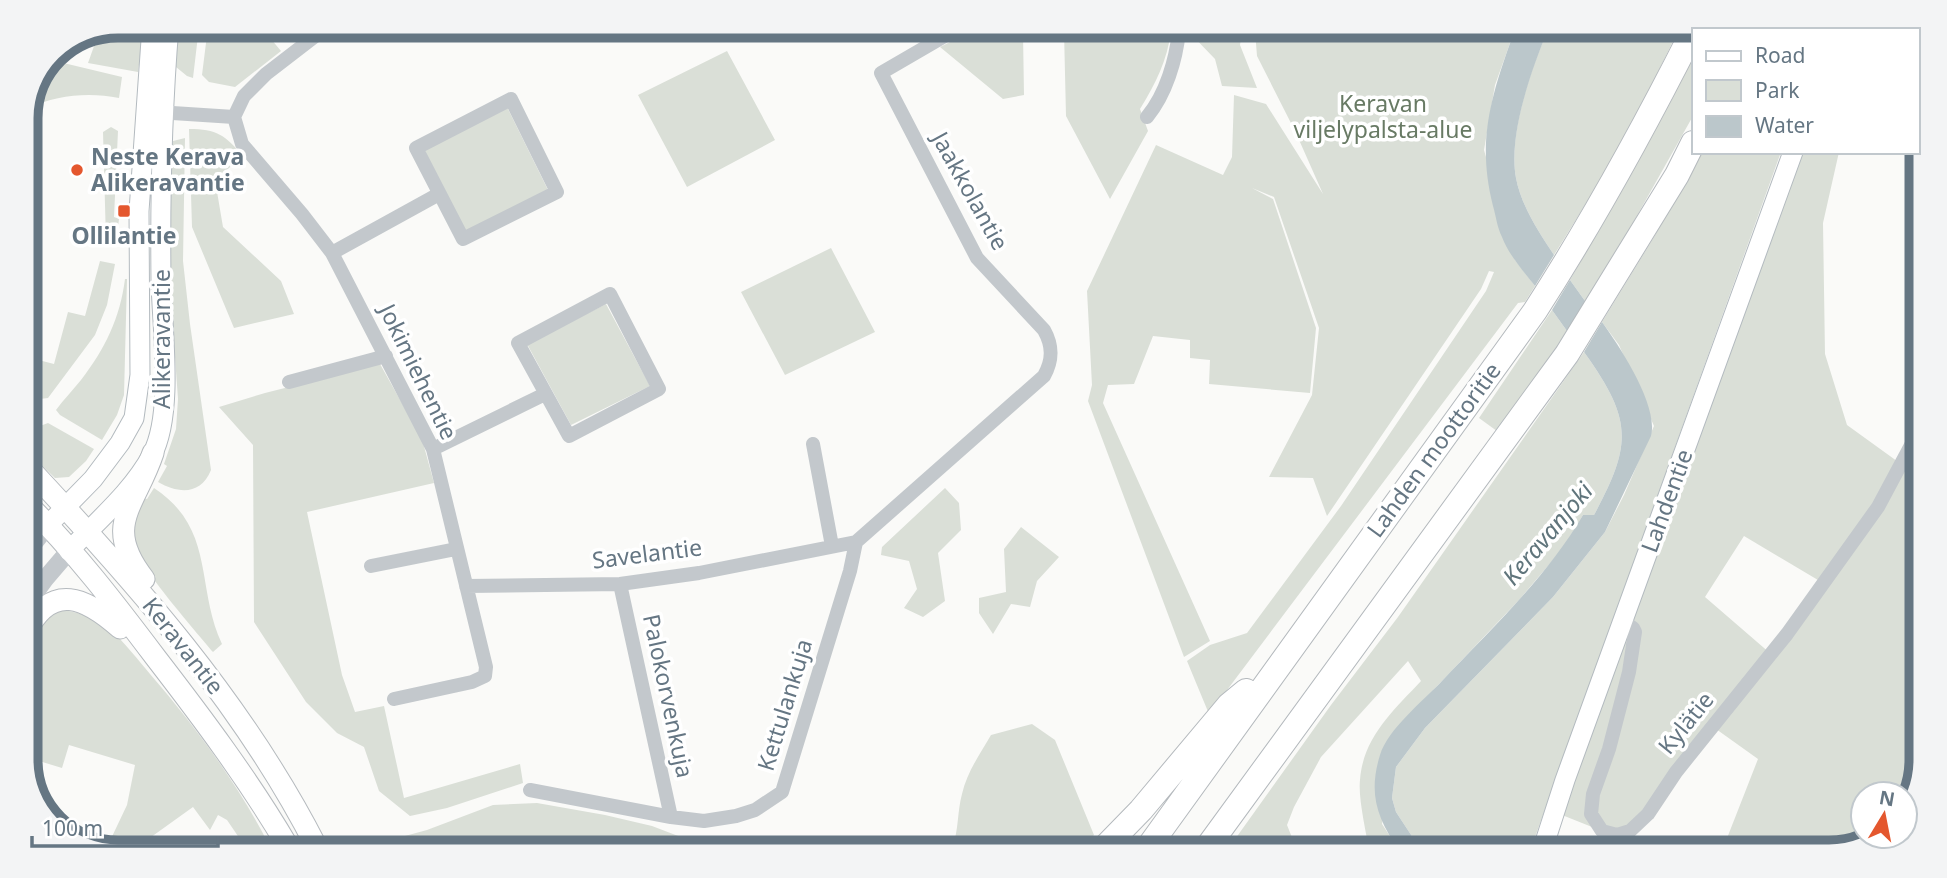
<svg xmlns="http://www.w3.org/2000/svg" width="1947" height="878" viewBox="0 0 1947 878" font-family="'Noto Sans',sans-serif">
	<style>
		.green { fill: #dadfd7 }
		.water { fill: #bbc7cb }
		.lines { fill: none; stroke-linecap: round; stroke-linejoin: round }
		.secondary-casing { stroke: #b3babf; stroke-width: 21 }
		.primary-casing { stroke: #b5babe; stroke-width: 23 }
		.motorway-casing { stroke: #b4b9bd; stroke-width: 26 }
		.minor { stroke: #c3c8cc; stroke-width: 14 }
		.tertiary { stroke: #c3c8cc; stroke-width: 18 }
		.secondary { stroke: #fff; stroke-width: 19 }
		.primary { stroke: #fff; stroke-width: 21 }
		.motorway { stroke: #fff; stroke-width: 24 }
		.poi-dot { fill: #e4572e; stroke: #fff; stroke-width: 2.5 }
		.labels { text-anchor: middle; stroke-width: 7; stroke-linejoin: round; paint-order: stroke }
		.park-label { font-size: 23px; fill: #687a64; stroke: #fff }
		.poi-label { font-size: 23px; font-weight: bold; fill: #657683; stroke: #fff; text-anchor: start }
		.street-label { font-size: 23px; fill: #657683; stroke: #fff }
		.water-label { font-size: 24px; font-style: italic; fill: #60757c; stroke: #fff }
		.rim { fill: none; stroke: #657683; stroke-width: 9 }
	</style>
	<rect width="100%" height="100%" fill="#fafaf8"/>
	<path class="green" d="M119,26h25l-6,46 -50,-9 10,-28z
		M182,27h17l-6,51 -6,-2 -11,-9 1,-21z
		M208,27h53l20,24 -46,36 -26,-5 -7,-7z
		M974,30l197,1c-4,30 -15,52 -31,78l8,22 -38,68 -44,-83 -2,-85 -41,2 1,62 -21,4 -63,-52z
		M1188,31h54l-2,14 17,43 -35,-2 -7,-27z
		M1255,31l259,1 -19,53 -11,65 31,110 20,26 -10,16 -7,1 -309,411 -22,-53 23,-16 37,-12 94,-127 145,-215 8,-19 -5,-1 -8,18 -154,227 -14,-38 -44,-1 43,-82 7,-67 -45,-131 -22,-9 21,11 43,129 -6,65 -101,-9 1,-24 -20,-2v-18l-37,-4 -19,48 -26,1 -5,18 107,238 -26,16 -96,-256 4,-16 -5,-94 69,-146 67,30 9,-18 2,-62 32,9 57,90 -27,-61 -39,-77z
		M1547,32l130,1 -54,111 -69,111c-15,-22 -33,-50 -38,-77 -8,-42 14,-107 31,-146z
		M1693,50v66l-68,121 -40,64 -15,-21 47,-82z
		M727,51l48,89 -88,47 -49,-92z
		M51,60l71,17 -3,21c-30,-6 -63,-3 -90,10z
		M507,107l41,83 -82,42 -43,-84z
		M111,127l7,4 -4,86 5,2 -3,24 -10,-2 -3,-109z
		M189,129c28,0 36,6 54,27l-28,24 8,47 58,54 13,33 -60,14 -42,-101z
		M185,138l-2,123 7,63 21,146c-10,25 -32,24 -53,12l9,-16 -3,-2 12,-35 2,-30 -6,-84 -3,-156 4,-18z
		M1699,152h82l-251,699 -109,-1 -25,-38 -4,-14 4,-31 29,-39 128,-131 52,-65 19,-37 30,-69 -35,-81 -17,-23 52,-85z
		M1799,152h40l-16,71 2,131 22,71 54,39 -78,119 -79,-47 -39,61 66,57 -141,177h-28l-40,-16z
		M831,248l44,84 -90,43 -44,-83z
		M100,261l15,3 -8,41 -12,30 -47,63 -16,2 -6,-3v-87l11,4 -10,43 27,7 14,-52 17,4z
		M125,279h2l-3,116 -7,20 -15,25 -42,-25 -4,-5c8,-11 17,-20 25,-30 24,-31 39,-62 44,-101z
		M606,304l44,82 -79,39 -44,-81z
		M1552,310l15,21 -66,103 -22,-16z
		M1584,352c48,67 49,91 10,163h-11l-19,32 -45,53 -119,125 -18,99 17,26h-30c-3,-19 -11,-52 -9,-70 3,-43 34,-70 61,-99l-13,-20 -87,96 -27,50 -7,18 10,25 -35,-1 -2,-3 -3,3h-29l103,-144 67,-88z
		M380,364l42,75 12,44 -127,29 35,163 13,37 29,-6 20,92 116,-34 3,19 -76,25 -37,8 -31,-25 -15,-44 -27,-14 -31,-31 -52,-80 -1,-177 -34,-38 46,-14z
		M48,423l46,26 -8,12 -17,16 -14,1 -22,-21 3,-4 -10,-10 14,-17z
		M1917,440l-3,355 -9,10v-11h-42v42h17l-51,16 -107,-1 36,-92 -42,-30z
		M154,488c62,41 41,98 68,156l-9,8c-15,-18 -81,-93 -82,-113 0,-14 6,-29 12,-41l4,1z
		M945,488l14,15 2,27 -23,23 7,48 -22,16 -19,-9 13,-19 -8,-28 -28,-6 1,-8z
		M1021,527l38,30 -22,24 -7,26 -19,-3 -18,30 -14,-21v-15l27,-6 -2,-43z
		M62,610c18,2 35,9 49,20 14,13 27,30 39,44 45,52 88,110 119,171h-25l-17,-25 -9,-5 -8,15 -17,-23 -53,38h-32l19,-40 8,-40 -66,-20 -7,23 -36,-11v-111l9,-18 12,-13z
		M1032,724l23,16 39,95 -13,14 -129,-1c7,-18 5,-36 10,-54 5,-22 18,-40 29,-59z
		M537,803l68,12 47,11 55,21 -339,-1 59,-16 66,-25z"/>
	<path class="water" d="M1514,32h33c-16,39 -39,104 -31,146 5,27 23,55 38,77l-19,31c-12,-15 -26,-31 -33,-49 -5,-10 -6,-21 -9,-31 -17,-67 -1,-112 21,-174z
		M1570,280l15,21 -18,30 -15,-21z
		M1602,322c18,25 57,84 49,114l-46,96 -52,65 -128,131 -29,39 -4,31 4,14 25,38h-22c-22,-32 -31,-56 -19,-95 8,-26 43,-54 61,-73 50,-53 105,-104 142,-167h11c39,-72 38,-96 -10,-163z"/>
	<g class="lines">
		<g class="secondary-casing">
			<path id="secondary" d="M48,525l45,-46 27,-36 14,-25 6,-43 -1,-164 13,-185
				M69,551c29,-31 63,-59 83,-96 22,-42 10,-126 9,-174 -1,-84 1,-170 8,-255
				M1542,851l23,-71 228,-628"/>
		</g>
		<g class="primary-casing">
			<path id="primary" d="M26,465c109,117 217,238 290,381
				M26,503c48,47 90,102 130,155 47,61 92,121 131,187
				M144,579c-42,-54 -9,-72 9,-126
				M26,632c26,-51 60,-34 94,-4"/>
		</g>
		<g class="motorway-casing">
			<path id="motorway" d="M1103,849l38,-39 88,-105 17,-14
				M1147,849l388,-538c58,-90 109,-183 157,-278
				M1206,849l361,-495 110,-179 16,-32"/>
		</g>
		<path class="minor" d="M511,99l46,93 -94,47 -47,-91z
			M157,112l77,5 8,27 60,70 30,39 101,196 53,218 -1,9 -13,6 -78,17
			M1917,115l4,2
			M234,117l10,-21 22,-22 61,-47
			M1147,117c19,-23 29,-57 32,-86
			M332,253l107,-59
			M610,294l49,95 -90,47 -51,-93z
			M289,382l97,-26
			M813,444l19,102
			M433,449l112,-55
			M371,566l85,-17
			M620,584l51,233
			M466,586l154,-2 79,-11 157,-31 188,-166c9,-16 9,-30 0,-46l-67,-72 -96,-185 74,-43
			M1624,622l9,6 2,4 -6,40 -20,77 -16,45 -2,20 11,17 15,4 13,-4 18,-17 28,-42 111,-138 91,-127 39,-73
			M530,790l141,27 33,4 32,-5 19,-6 27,-18 68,-221 6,-29"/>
		<path class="tertiary" d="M26,553l22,-28
			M26,605l19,-26 24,-28"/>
		<use href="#secondary" class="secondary"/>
		<use href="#primary" class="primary"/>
		<use href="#motorway" class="motorway"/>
	</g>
	<g class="poi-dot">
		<circle cx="77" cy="170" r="7"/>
		<rect x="117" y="204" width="14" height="14" rx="3.5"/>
	</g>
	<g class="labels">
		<g class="park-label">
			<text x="1383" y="112">Keravan<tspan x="1383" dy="26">viljelypalsta-alue</tspan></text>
		</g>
		<g class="poi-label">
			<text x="91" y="165">Neste Kerava<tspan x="91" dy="26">Alikeravantie</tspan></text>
			<text x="124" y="244" text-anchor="middle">Ollilantie</text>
		</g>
		<g class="street-label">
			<text transform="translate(970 191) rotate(61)" y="8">Jaakkolantie</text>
			<text transform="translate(162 339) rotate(-90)" y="8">Alikeravantie</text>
			<text transform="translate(418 372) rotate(64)" y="8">Jokimiehentie</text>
			<text transform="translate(1434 450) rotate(-54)" y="8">Lahden moottoritie</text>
			<text transform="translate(1667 501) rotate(-70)" y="8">Lahdentie</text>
			<text transform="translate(647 554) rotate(-7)" y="8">Savelantie</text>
			<text transform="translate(183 646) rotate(52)" y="8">Keravantie</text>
			<text transform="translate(668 696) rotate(78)" y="8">Palokorvenkuja</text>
			<text transform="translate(785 705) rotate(-73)" y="8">Kettulankuja</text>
			<text transform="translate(1686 723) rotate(-51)" y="8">Kylätie</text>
		</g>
		<g class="water-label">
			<text transform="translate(1548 534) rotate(-50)" y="8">Keravanjoki</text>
		</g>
	</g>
	<path d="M0 0H1947V878H0ZM118 38H1829A80 80 0 0 1 1909 118V760A80 80 0 0 1 1829 840H118A80 80 0 0 1 38 760V118A80 80 0 0 1 118 38Z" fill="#f3f4f5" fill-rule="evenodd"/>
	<path class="rim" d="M118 38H1829A80 80 0 0 1 1909 118V760A80 80 0 0 1 1829 840H118A80 80 0 0 1 38 760V118A80 80 0 0 1 118 38Z"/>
	<rect x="1692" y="28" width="228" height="126" fill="#ffffff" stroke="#c1c8cd" stroke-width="2"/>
	<rect x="1706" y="51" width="35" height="10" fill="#ffffff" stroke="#c1c8cd" stroke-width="2"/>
	<text x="1755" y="63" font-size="21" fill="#657683">Road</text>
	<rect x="1706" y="80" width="35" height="21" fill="#dadfd7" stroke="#c1c8cd" stroke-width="2"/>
	<text x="1755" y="98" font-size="21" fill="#657683">Park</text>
	<rect x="1706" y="116" width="35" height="21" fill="#bbc7cb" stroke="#c1c8cd" stroke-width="2"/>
	<text x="1755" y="133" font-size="21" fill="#657683">Water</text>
	<g transform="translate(1884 815) rotate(10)"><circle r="33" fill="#ffffff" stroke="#c1c8cd" stroke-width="2"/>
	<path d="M0-5L12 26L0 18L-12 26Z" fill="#e4572e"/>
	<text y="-10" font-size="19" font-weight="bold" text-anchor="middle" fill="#657683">N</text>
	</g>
	<path d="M32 836v10h186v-10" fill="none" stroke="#657683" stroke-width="3.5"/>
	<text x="42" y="836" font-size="21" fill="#657683" stroke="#ffffff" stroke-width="5" paint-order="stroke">100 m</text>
</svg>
